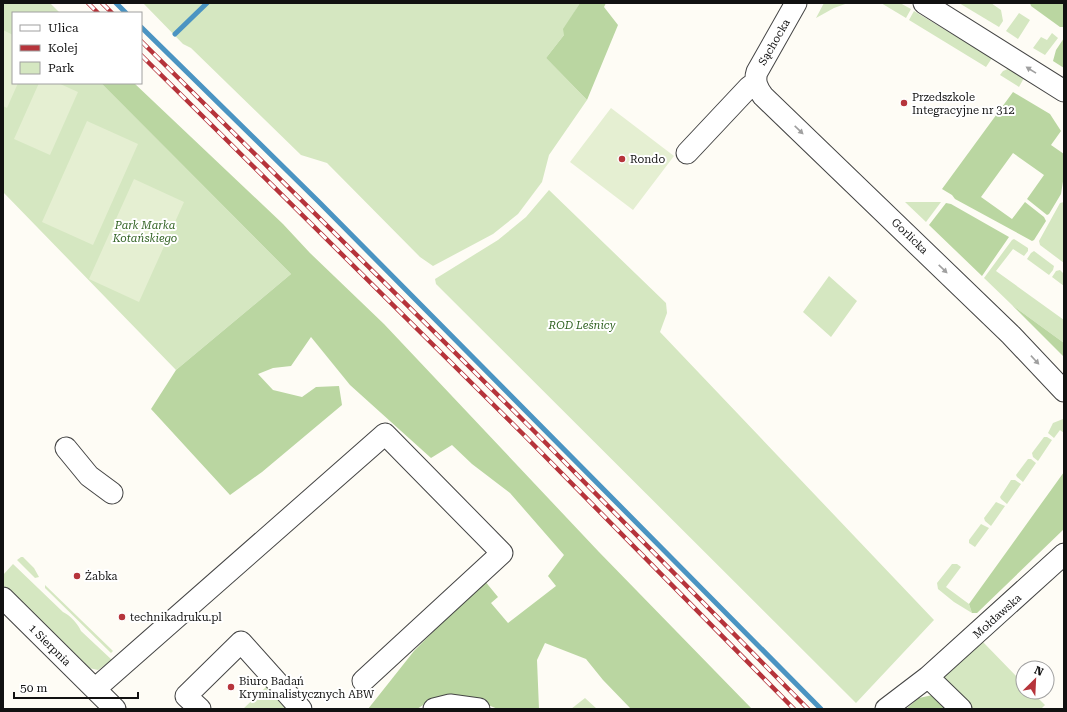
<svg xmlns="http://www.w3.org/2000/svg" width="1067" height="712" viewBox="0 0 1067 712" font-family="'Roboto Serif',serif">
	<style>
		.green { fill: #d5e7c1 }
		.forest { fill: #bad6a1 }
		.pitch { fill: #e5efd2 }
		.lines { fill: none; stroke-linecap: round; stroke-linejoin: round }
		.stream { stroke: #4b94c2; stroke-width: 5 }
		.minor-casing { stroke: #444; stroke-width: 23 }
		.minor { stroke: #fff; stroke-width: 21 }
		.rail-casing { stroke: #b6343b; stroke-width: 4.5 }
		.rail { stroke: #fff; stroke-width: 3; stroke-dasharray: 9; stroke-linecap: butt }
		.oneway { fill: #a0a0a0 }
		.poi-dot { fill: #b6343b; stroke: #fff; stroke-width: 1.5 }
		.labels { text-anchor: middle; stroke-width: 4; stroke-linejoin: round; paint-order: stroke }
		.street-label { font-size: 11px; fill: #111; stroke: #fff }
		.poi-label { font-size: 11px; fill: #111; stroke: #fff; text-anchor: start }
		.park-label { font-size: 11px; font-style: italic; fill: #336425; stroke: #fff }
	</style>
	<rect width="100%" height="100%" fill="#fefcf5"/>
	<path class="green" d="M3,3h47l10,10h-47v70h88l190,191 -115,96 -173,-178z
		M143,3h437l-16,26v6l-18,23 41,42 -38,55 -7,27 -24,32 -25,20 -60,32 -13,-9 -93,-94 -26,-8 -110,-107 -8,-4z
		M824,3h24l-14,5 -18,10z
		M881,3h19l11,6 -5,9z
		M959,3h32l10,7 2,11 -4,6z
		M914,11l78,47 -6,9 -77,-47z
		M1019,13l11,7 -12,19 -12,-8z
		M1052,33l6,5 -13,17 -12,-7 8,-11 6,3z
		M1010,68l15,8 -6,11 -19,-12 3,-4z
		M549,190l117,113 1,10 -7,19 274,288 -78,83 -420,-419 -1,-5 63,-39 28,-23z
		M905,202h36l-15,20z
		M1064,202v61l-24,-18 -1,-4 21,-38z
		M1014,239l14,9v3l-4,5 -11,-7 -17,22 68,49v23l-52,-38 -28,-27 28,-38z
		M1034,251l20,15 -1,4 -4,5 -22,-16 4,-6z
		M1060,270l4,4v12l-12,-9 4,-6z
		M829,276l28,25 -26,36 -28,-25z
		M1063,419l1,14 -4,-3 -6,8 -6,-5 5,-10z
		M1044,437h3l5,3 -14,21 -5,-4 -1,-4z
		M1028,459h3l5,4 -13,19 -6,-5 -1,-2z
		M1011,480h4l6,4 -14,20 -6,-5 -1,-2z
		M996,502l9,4 -14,20 -6,-5 -1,-3z
		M981,524l8,4 -14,19 -6,-4v-3z
		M21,557h2l11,11 5,9 -4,1 -18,-18z
		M13,564l50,48c7,3 15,12 18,19l31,29 -14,10 -9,-2 -86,-83v-10z
		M952,564h5l4,3 -15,20 23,17 3,9 -18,-11 -16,-13 -1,-6z
		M45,585l68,66 -2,2 -66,-65z
		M983,642l40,41v9h9l13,13 -4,4h-72l-30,-30z
		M267,686l28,23h-52z
		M585,698l12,11h-26z"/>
	<path class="forest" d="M580,3h26l-2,4 14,18 -31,75 -41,-42 18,-23 -1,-6z
		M1030,3h34v24h-4l-29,-21z
		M1064,38v30l-11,-7 3,-11z
		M101,83h33l149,141 27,29 74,71 215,228 153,157h-121l-28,-29 -17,-21 -41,-16 -8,17 2,49h-41l-28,-11h-36l-17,11h-49l46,-58 70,-71 14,17 -7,6 17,20 48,-37 -8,-10 16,-21 -54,-62 -38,-29 -20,-19 -21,13 -81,-73 -39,-48 -20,29 -18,2 -15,6 15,16 29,7 14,-10 23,-1 3,19 -80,67 -32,23 -79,-86 25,-39 115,-96z
		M1013,92l37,22 11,17 -10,14 13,9v21l-3,19 -12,20 -2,1 -20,-16 17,-24 -31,-22 -32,44 31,22 13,-17 19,15 2,4 -12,19 -2,1 -77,-42 -3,-4 -10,-6z
		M946,203l5,1 58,33 -27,39 -53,-51z
		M1012,305l52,38v14z
		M1064,472v57l-87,84h-5l-3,-9z
		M937,694l15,15h-46l13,-11z"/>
	<path class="pitch" d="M3,30l10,5v48h5l-11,25 -4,-2z
		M39,83h19l20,9 -28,63 -36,-16z
		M611,108l63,48 -41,54 -63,-48z
		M87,121l51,23 -45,101 -51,-23z
		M134,179l50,23 -45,100 -50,-23z"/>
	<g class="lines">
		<path class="stream" d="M116,3l10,10
			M141,27l178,175 502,507
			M175,34l32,-31"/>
		<g class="minor-casing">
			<path id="minor" d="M796,3l-39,69c-3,9 0,16 6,24l248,239 53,56
				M924,3l140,88
				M687,153l62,-66 7,-5
				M66,448l23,28 23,17
				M3,598l112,111
				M928,677l33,32
				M95,689l290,-255 117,119 -139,128
				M200,709l-14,-13 55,-54 60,67
				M434,709l16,-4 29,4
				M886,709l42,-32 136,-123"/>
		</g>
		<use href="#minor" class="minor"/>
		<g class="rail-casing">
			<path id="rail" d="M88,3l10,10
				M102,3l10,10
				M141,41l391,388 276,280
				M141,55l383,380 270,274"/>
		</g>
		<use href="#rail" class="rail"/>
	</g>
	<defs><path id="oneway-solid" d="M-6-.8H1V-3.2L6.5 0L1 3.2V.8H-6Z"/></defs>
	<g class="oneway">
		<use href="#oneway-solid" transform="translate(1031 70) rotate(-148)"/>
		<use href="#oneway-solid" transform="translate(799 130) rotate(44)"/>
		<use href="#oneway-solid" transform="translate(943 269) rotate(44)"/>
		<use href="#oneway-solid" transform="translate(1035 360) rotate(47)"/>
	</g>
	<g class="poi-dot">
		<circle cx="904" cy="103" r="4"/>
		<circle cx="622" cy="159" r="4"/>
		<circle cx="77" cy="576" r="4"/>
		<circle cx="122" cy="617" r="4"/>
		<circle cx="231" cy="687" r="4"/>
	</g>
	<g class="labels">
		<g class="street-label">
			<text transform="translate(774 42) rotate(-60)" y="4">Sąchocka</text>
			<text transform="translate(910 236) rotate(44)" y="4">Gorlicka</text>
			<text transform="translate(997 616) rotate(-42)" y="4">Mołdawska</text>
			<text transform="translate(50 645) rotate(45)" y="4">1 Sierpnia</text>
		</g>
		<g class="poi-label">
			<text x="912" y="101">Przedszkole<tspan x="912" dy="13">Integracyjne nr 312</tspan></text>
			<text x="630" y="163">Rondo</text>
			<text x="85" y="580">Żabka</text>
			<text x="130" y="621">technikadruku.pl</text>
			<text x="239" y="685">Biuro Badań<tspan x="239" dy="13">Kryminalistycznych ABW</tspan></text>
		</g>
		<g class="park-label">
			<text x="145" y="229">Park Marka<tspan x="145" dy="13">Kotańskiego</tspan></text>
			<text x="582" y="329">ROD Leśnicy</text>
		</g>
	</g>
	<rect width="1067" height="712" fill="none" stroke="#111111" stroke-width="8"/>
	<rect x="12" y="12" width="130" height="72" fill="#ffffff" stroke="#a0a0a0"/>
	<rect x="20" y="25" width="20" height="6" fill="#ffffff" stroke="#a0a0a0"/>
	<text x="48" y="32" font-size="12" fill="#111111">Ulica</text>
	<rect x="20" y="45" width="20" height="6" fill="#b6343b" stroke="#a0a0a0"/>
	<text x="48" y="52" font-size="12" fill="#111111">Kolej</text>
	<rect x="20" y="62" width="20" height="12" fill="#d5e7c1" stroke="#a0a0a0"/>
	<text x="48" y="72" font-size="12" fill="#111111">Park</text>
	<g transform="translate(1035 680) rotate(24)"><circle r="19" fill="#ffffff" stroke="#a0a0a0"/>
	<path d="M0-3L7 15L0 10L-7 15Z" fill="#b6343b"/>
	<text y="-6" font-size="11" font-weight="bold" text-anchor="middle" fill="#111111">N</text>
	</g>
	<path d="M14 692v6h124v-6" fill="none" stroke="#111111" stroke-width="2"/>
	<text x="20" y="692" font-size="12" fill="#111111" stroke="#ffffff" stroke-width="3" paint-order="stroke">50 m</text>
</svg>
